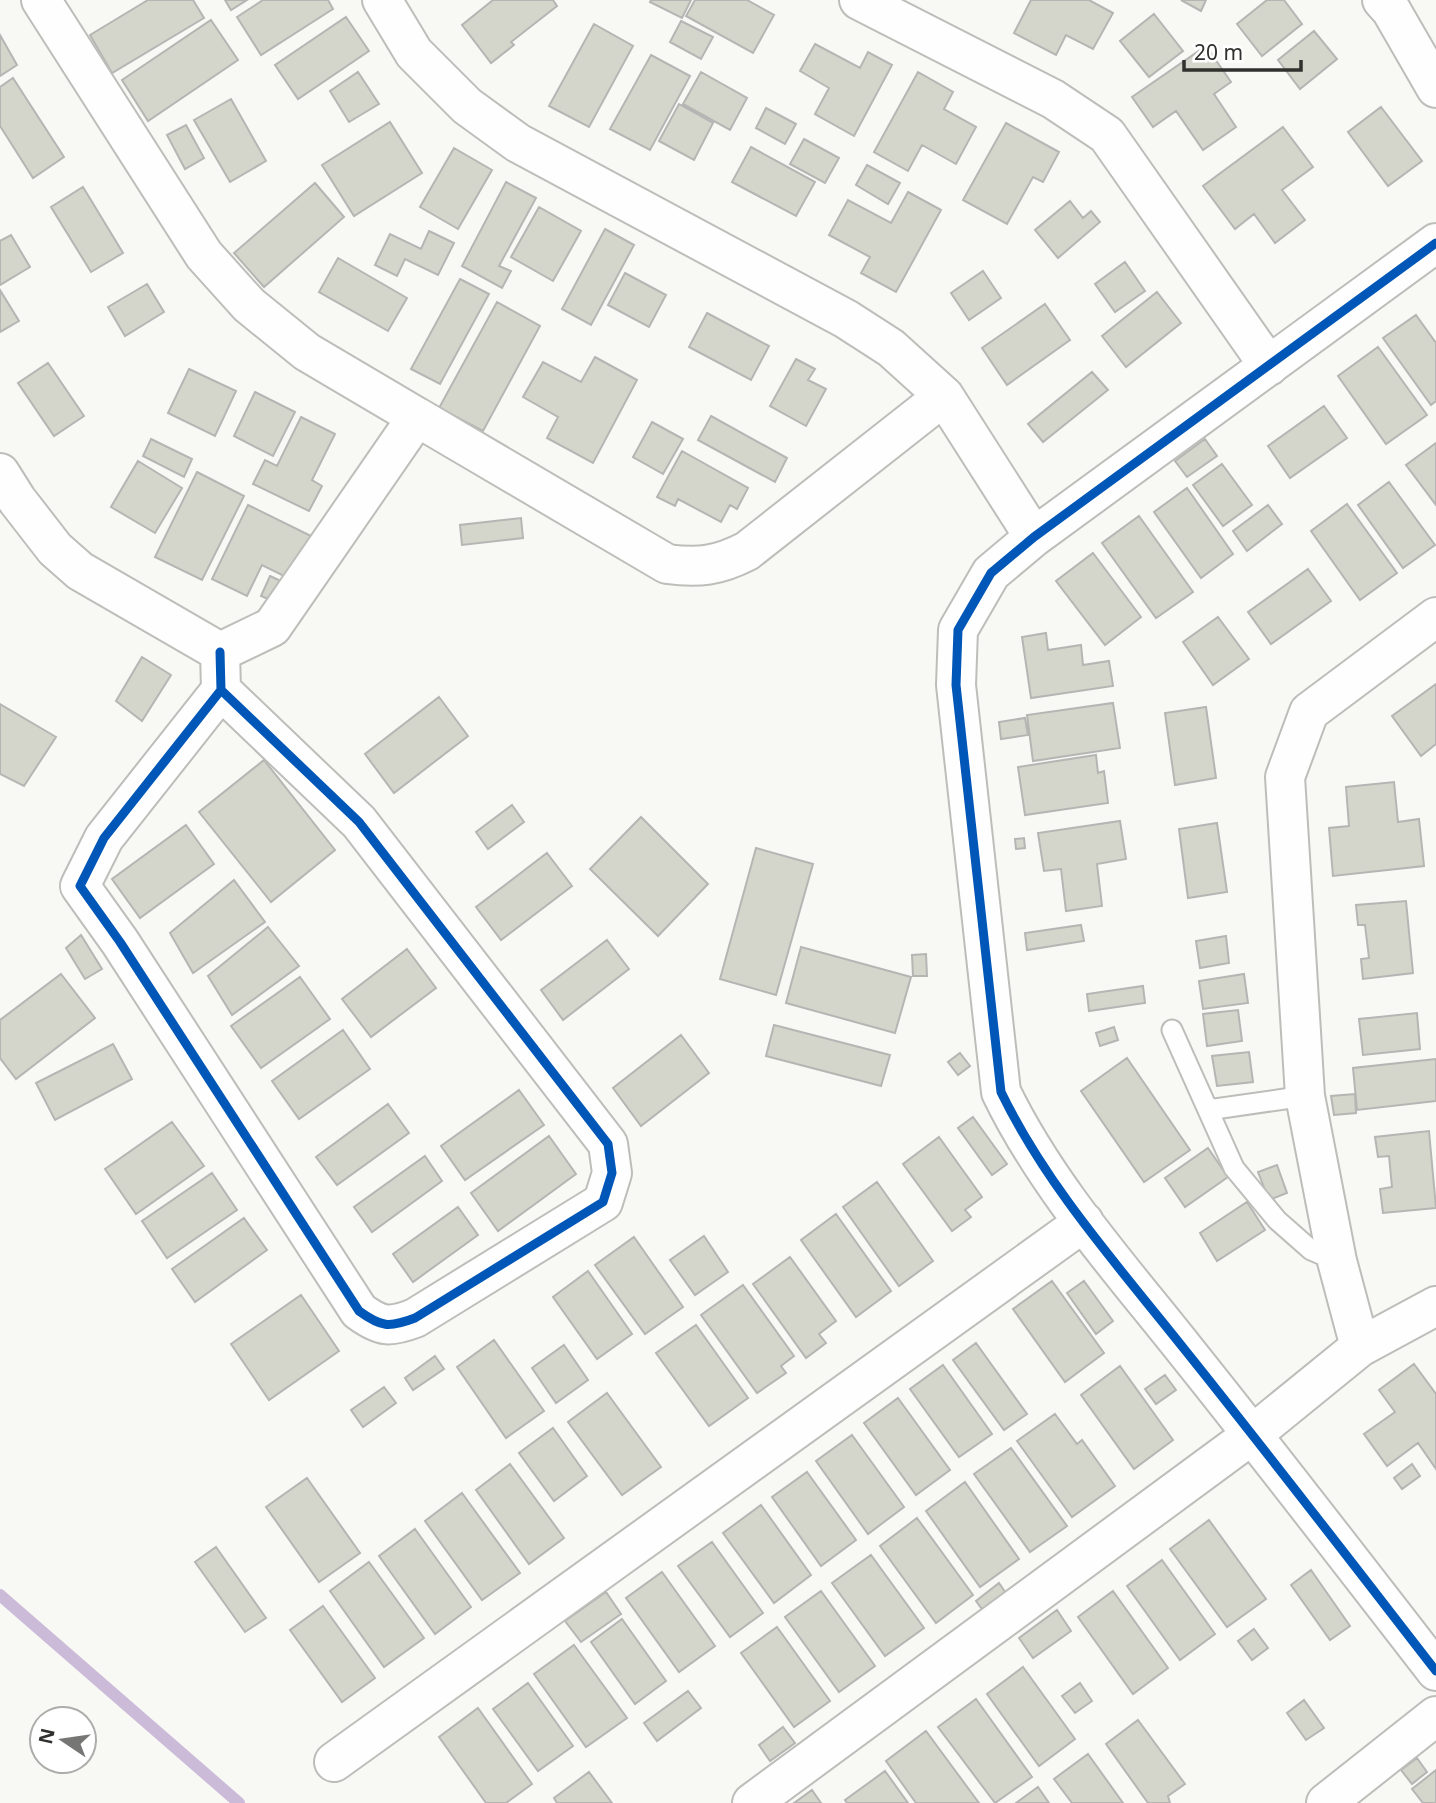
<svg xmlns="http://www.w3.org/2000/svg" width="1436" height="1803" viewBox="0 0 1436 1803" font-family="'Noto Sans',sans-serif">
	<style>
		.lines { fill: none; stroke-linecap: round; stroke-linejoin: round }
		.stream { stroke: #ccbbd8; stroke-width: 12 }
		.building { fill: #d4d6cb; stroke: #b5b6b4; stroke-width: 2 }
		.lane-casing { stroke: #bdbdba; stroke-width: 23 }
		.street-casing { stroke: #bdbdba; stroke-width: 42 }
		.lane { stroke: #fefefe; stroke-width: 19 }
		.street { stroke: #fefefe; stroke-width: 38 }
		.cycleway-casing { stroke: #fff; stroke-width: 13 }
		.cycleway { stroke: #0057b8; stroke-width: 9 }
	</style>
	<rect width="100%" height="100%" fill="#f8f9f5"/>
	<g class="lines">
		<path class="stream" d="M0,1595l239,208"/>
	</g>
	<path class="building" d="M148,0h45l11,18 -92,55 -22,-38z
		M225,0h22l-16,10z
		M263,0h65l5,9 -72,46 -24,-38z
		M493,0h60l4,6 -46,36 3,3 -23,18 -29,-38z
		M651,0h40l-9,18 -32,-16z
		M695,0h52l27,15 -21,38 -67,-37z
		M1031,0h58l24,13 -20,36 -27,-14 -10,20 -42,-22z
		M1181,0h25l-5,11z
		M1267,0h17l18,24 -40,32 -25,-32z
		M1154,14l29,37 -34,26 -29,-36z
		M346,17l23,34 -71,48 -23,-34z
		M211,20l27,40 -90,61 -26,-41z
		M681,21l32,16 -12,22 -31,-17z
		M594,24l39,22 -44,81 -40,-21z
		M1314,31l23,28 -37,30 -22,-29z
		M0,35l17,30 -17,11z
		M815,44l45,24 8,-16 24,13 -38,71 -39,-22 14,-26 -29,-17z
		M1206,46l25,36 -17,12 22,33 -33,23 -27,-39 -23,16 -21,-30z
		M651,55l39,21 -40,74 -40,-21z
		M358,72l21,32 -30,18 -19,-31z
		M701,72l46,26 -17,32 -47,-26z
		M918,72l35,20 -9,17 32,18 -20,37 -34,-19 -14,26 -34,-19z
		M13,78l51,79 -31,21 -33,-52v-39z
		M231,99l35,62 -36,21 -36,-62z
		M679,104l34,19 -19,37 -35,-19z
		M1381,107l41,54 -34,25 -40,-54z
		M766,108l30,16 -11,20 -29,-16z
		M390,122l32,51 -68,43 -32,-51z
		M1006,123l53,29 -16,30 -10,-5 -26,47 -44,-24z
		M186,125l18,33 -19,11 -18,-34z
		M1283,127l30,40 -31,23 23,30 -30,23 -21,-29 -19,15 -32,-43z
		M804,139l35,19 -14,25 -35,-19z
		M751,147l64,35 -19,34 -64,-34z
		M454,148l38,22 -34,59 -38,-22z
		M867,165l33,18 -12,21 -32,-19z
		M506,182l30,16 -37,68 12,5 -9,17 -40,-22z
		M315,183l29,34 -80,70 -30,-34z
		M83,187l40,66 -32,19 -40,-65z
		M908,192l33,18 -45,82 -35,-19 9,-16 -41,-22 19,-35 43,23z
		M1070,201l13,17 8,-7 9,11 -42,36 -23,-28z
		M539,207l42,24 -28,50 -42,-24z
		M605,229l29,16 -43,80 -29,-16z
		M429,231l25,12 -16,32 -33,-16 -8,17 -22,-11 15,-31 31,15z
		M11,235l19,32 -30,18v-44z
		M338,258l69,40 -19,33 -69,-39z
		M1125,262l20,29 -30,21 -20,-28z
		M983,271l18,27 -32,22 -18,-27z
		M625,273l41,22 -17,32 -41,-22z
		M460,279l29,15 -49,90 -29,-15z
		M147,284l17,28 -39,24 -17,-29z
		M0,290l19,31 -19,11z
		M1157,292l24,31 -55,44 -24,-31z
		M497,302l43,24 -57,105 -44,-23z
		M1045,304l25,36 -63,45 -25,-37z
		M707,313l62,33 -18,34 -62,-33z
		M1416,315l20,28v58l-5,4 -48,-67z
		M1378,347l49,68 -41,29 -48,-68z
		M595,357l42,23 -44,83 -46,-25 11,-21 -35,-20 20,-35 38,20z
		M796,359l19,10 -7,11 18,9 -20,37 -36,-20z
		M48,363l36,53 -30,20 -36,-53z
		M189,369l47,22 -21,45 -47,-23z
		M1092,372l16,18 -65,52 -15,-18z
		M255,392l40,20 -22,44 -39,-20z
		M1324,406l23,32 -57,40 -22,-32z
		M711,416l76,42 -12,24 -77,-42z
		M301,417l34,17 -23,46 10,6 -13,25 -56,-27 12,-24 12,6z
		M652,422l31,17 -20,35 -30,-17z
		M151,439l41,20 -8,18 -41,-21z
		M1205,439l12,17 -30,21 -12,-16z
		M1436,443v62l-30,-40z
		M682,451l66,37 -11,21 -7,-4 -9,17 -43,-23 -3,7 -18,-9z
		M138,461l44,27 -27,45 -44,-26z
		M1222,464l30,41 -29,21 -30,-41z
		M197,472l47,24 -42,84 -47,-23z
		M1389,482l46,63 -32,23 -45,-63z
		M1187,488l46,66 -32,24 -47,-66z
		M1347,504l50,69 -37,27 -49,-69z
		M248,505l63,31 -21,43 -28,-14 -15,31 -35,-17z
		M1268,505l14,19 -35,27 -14,-20z
		M1139,516l54,76 -37,26 -54,-75z
		M521,518l2,20 -61,7 -2,-20z
		M1093,553l48,64 -36,28 -49,-64z
		M1308,569l23,32 -60,43 -23,-32z
		M270,576l15,7 -8,20 -16,-7z
		M1218,617l31,42 -36,26 -30,-43z
		M1046,633l2,17 33,-5 2,20 26,-4 4,25 -82,12 -9,-61z
		M142,657l29,18 -29,46 -26,-20z
		M1436,684v60l-15,12 -29,-40z
		M439,697l29,39 -74,57 -29,-39z
		M1113,703l7,45 -87,13 -6,-46z
		M0,704l56,33 -32,49 -24,-12z
		M1206,707l10,71 -41,7 -10,-72z
		M1025,718l3,17 -27,4 -2,-17z
		M1096,755l2,18 6,-2 4,32 -83,12 -7,-48z
		M264,760l71,90 -64,52 -72,-90z
		M1394,782l4,40 21,-3 5,47 -91,10 -4,-48 20,-2 -3,-39z
		M512,805l12,17 -36,27 -12,-17z
		M641,817l67,67 -50,52 -68,-67z
		M1120,821l6,38 -29,5 5,42 -36,5 -5,-42 -17,2 -6,-38z
		M1217,823l10,69 -39,6 -9,-69z
		M186,825l28,39 -74,54 -28,-39z
		M1024,838l1,10 -9,1 -1,-10z
		M756,848l57,16 -37,131 -56,-16z
		M547,853l25,33 -71,54 -25,-33z
		M234,880l31,42 -72,51 -23,-40z
		M1406,901l7,72 -50,6 -2,-20 8,-1 -4,-33h-7l-2,-20z
		M1081,925l3,16 -57,9 -2,-17z
		M268,927l31,39 -67,49 -24,-39z
		M81,935l21,34 -17,10 -19,-31z
		M1226,936l3,27 -29,5 -4,-27z
		M607,940l22,29 -66,51 -22,-30z
		M801,947l110,30 -16,56 -109,-30z
		M407,949l29,39 -65,49 -29,-38z
		M926,954l1,22h-14l-1,-21z
		M61,974l34,44 -79,61 -16,-21v-38z
		M1244,974l4,29 -45,6 -4,-28z
		M300,977l30,42 -69,49 -30,-42z
		M1143,986l2,17 -56,8 -2,-17z
		M1238,1010l4,31 -35,5 -4,-32z
		M1417,1013l3,36 -57,6 -4,-36z
		M774,1025l116,30 -9,31 -115,-30z
		M1114,1027l4,13 -18,6 -4,-13z
		M343,1030l27,39 -71,50 -27,-38z
		M681,1035l28,38 -68,53 -28,-38z
		M113,1044l19,35 -77,41 -19,-37z
		M1249,1052l4,30 -36,4 -5,-30z
		M960,1053l10,13 -12,9 -10,-13z
		M1127,1058l63,92 -46,32 -63,-91z
		M1436,1059v42l-79,9 -4,-42z
		M519,1090l25,35 -79,55 -24,-34z
		M1355,1094l1,19 -22,2 -3,-19z
		M388,1104l21,29 -72,52 -21,-28z
		M973,1117l34,47 -15,11 -34,-47z
		M172,1122l32,44 -68,48 -31,-45z
		M1429,1131l7,77 -53,5 -3,-24 12,-2 -3,-31 -11,1 -3,-20z
		M549,1136l27,38 -78,57 -27,-38z
		M939,1137l43,60 -17,13 6,7 -19,14 -49,-67z
		M1208,1148l20,29 -43,30 -20,-29z
		M425,1156l17,25 -70,51 -18,-25z
		M1277,1165l10,28 -18,7 -11,-28z
		M212,1173l25,37 -70,48 -25,-37z
		M877,1182l56,79 -34,25 -56,-79z
		M1247,1202l18,28 -48,31 -17,-28z
		M458,1207l20,28 -65,47 -20,-28z
		M836,1214l55,77 -35,26 -55,-77z
		M244,1218l23,32 -72,52 -23,-33z
		M704,1236l24,36 -33,23 -25,-35z
		M634,1237l49,70 -38,27 -50,-69z
		M790,1257l46,64 -17,13 7,9 -20,15 -53,-74z
		M588,1271l44,63 -35,25 -44,-62z
		M1052,1281l52,72 -39,29 -52,-73z
		M1084,1281l29,40 -17,13 -29,-41z
		M743,1285l51,71 -13,10 5,7 -29,20 -56,-78z
		M301,1295l38,56 -70,49 -38,-56z
		M696,1325l52,73 -39,28 -53,-73z
		M494,1340l50,71 -38,27 -49,-71z
		M976,1343l51,71 -23,16 -51,-70z
		M564,1345l24,35 -32,23 -24,-35z
		M435,1356l9,13 -31,21 -8,-12z
		M1414,1364l22,30v75l-18,-26 -31,23 -23,-32 31,-22 -16,-22z
		M943,1365l49,69 -33,23 -49,-68z
		M1120,1366l53,74 -39,29 -53,-74z
		M1165,1375l11,15 -20,14 -11,-15z
		M384,1387l12,16 -33,24 -12,-17z
		M607,1393l54,74 -39,28 -54,-73z
		M898,1398l52,72 -34,25 -52,-72z
		M1055,1414l22,30 5,-4 33,46 -43,31 -55,-76z
		M553,1428l34,48 -33,25 -35,-48z
		M852,1435l52,72 -36,27 -52,-73z
		M1011,1448l56,78 -37,26 -56,-78z
		M510,1464l54,74 -35,26 -53,-74z
		M1412,1464l8,12 -18,13 -8,-11z
		M807,1472l49,68 -35,26 -49,-69z
		M307,1478l53,75 -41,29 -53,-75z
		M965,1482l54,77 -39,28 -54,-76z
		M462,1493l58,80 -38,27 -57,-79z
		M761,1505l50,70 -37,28 -51,-70z
		M917,1518l56,77 -37,28 -56,-77z
		M1209,1520l57,79 -39,28 -57,-78z
		M415,1529l56,78 -36,27 -56,-78z
		M712,1542l51,71 -33,24 -52,-71z
		M216,1547l50,71 -21,14 -50,-70z
		M871,1555l53,73 -39,28 -53,-73z
		M1162,1560l53,74 -35,26 -53,-74z
		M369,1562l55,76 -40,29 -54,-76z
		M1311,1570l39,56 -20,14 -39,-55z
		M662,1572l53,74 -36,26 -53,-74z
		M999,1583l11,16 -23,17 -11,-15z
		M821,1591l54,75 -36,26 -54,-75z
		M1113,1591l55,77 -35,26 -55,-77z
		M606,1592l15,22 -40,28 -16,-21z
		M323,1606l52,72 -33,24 -52,-72z
		M1057,1610l14,21 -38,27 -14,-20z
		M622,1619l44,62 -31,23 -44,-62z
		M777,1627l53,74 -36,26 -53,-74z
		M1254,1629l14,19 -16,12 -14,-19z
		M574,1645l53,73 -41,29 -52,-73z
		M1023,1667l52,72 -36,27 -52,-72z
		M528,1683l45,63 -35,25 -45,-62z
		M1080,1683l12,18 -17,12 -13,-17z
		M688,1691l13,17 -44,33 -13,-18z
		M976,1699l56,78 -37,26 -57,-76z
		M1304,1700l20,28 -18,12 -19,-27z
		M478,1708l54,76 -26,19h-20l-47,-66z
		M1138,1720l47,64 -17,12 2,7h-22l-42,-59z
		M783,1727l12,16 -25,18 -11,-16z
		M926,1731l53,72h-63l-30,-42z
		M1088,1754l35,49h-51l-18,-24z
		M1417,1758l10,14 -15,12 -11,-14z
		M1436,1770v33h-13l-11,-14z
		M885,1771l23,32h-61l-2,-3z
		M589,1772l23,31h-55l-3,-5z
		M1038,1787l11,16h-33z
		M812,1790l9,13h-27z"/>
	<g class="lines">
		<g class="lane-casing">
			<path id="lane" d="M1172,1030l62,138 43,52 34,30 26,11
				M1208,1110l97,-14"/>
		</g>
		<g class="street-casing">
			<path id="street" d="M382,0l32,53 53,53 51,37 328,176 45,29 53,48
				M859,0l194,99 54,36 162,231
				M1382,0l9,10 45,78
				M1436,243l-402,294 -43,36 -33,57 -2,55 45,407c46,95 119,176 184,258 85,106 168,214 251,321
				M417,417l250,147c32,4 51,2 80,-13l197,-155 90,141
				M0,473l17,27 38,49 25,22 140,81 52,-25 145,-210 -110,-65 -58,-47 -45,-50 -163,-255
				M220,652l1,38 -117,148 -24,48 40,56 239,369c22,16 30,17 56,7l188,-116 9,-29 -4,-29 -249,-322 -138,-132
				M1360,1347l-23,-86 -32,-165 -20,-319 24,-65 127,-95
				M334,1762l750,-540
				M752,1803l501,-369 107,-87 76,-41
				M1326,1803l110,-87"/>
		</g>
		<use href="#lane" class="lane"/>
		<use href="#street" class="street"/>
		<g class="cycleway-casing">
			<path id="cycleway" d="M1436,243l-402,294 -43,36 -33,57 -2,55 45,407c46,95 119,176 184,258 85,106 168,214 251,321
				M220,652l1,38 -117,148 -24,48 40,56 239,369c22,16 30,17 56,7l188,-116 9,-29 -4,-29 -249,-322 -138,-132"/>
		</g>
		<use href="#cycleway" class="cycleway"/>
	</g>
	<g transform="translate(63 1740) rotate(283)"><circle r="33" fill="#ffffff" stroke="#acacab" stroke-width="2"/>
	<path d="M0-5L12 26L0 18L-12 26Z" fill="#767674"/>
	<text y="-10" font-size="19" font-weight="bold" text-anchor="middle" fill="#30302e">N</text>
	</g>
	<path d="M1184 60v10h117v-10" fill="none" stroke="#30302e" stroke-width="3.5"/>
	<text x="1194" y="60" font-size="21" fill="#30302e" stroke="#ffffff" stroke-width="5" paint-order="stroke">20 m</text>
</svg>
